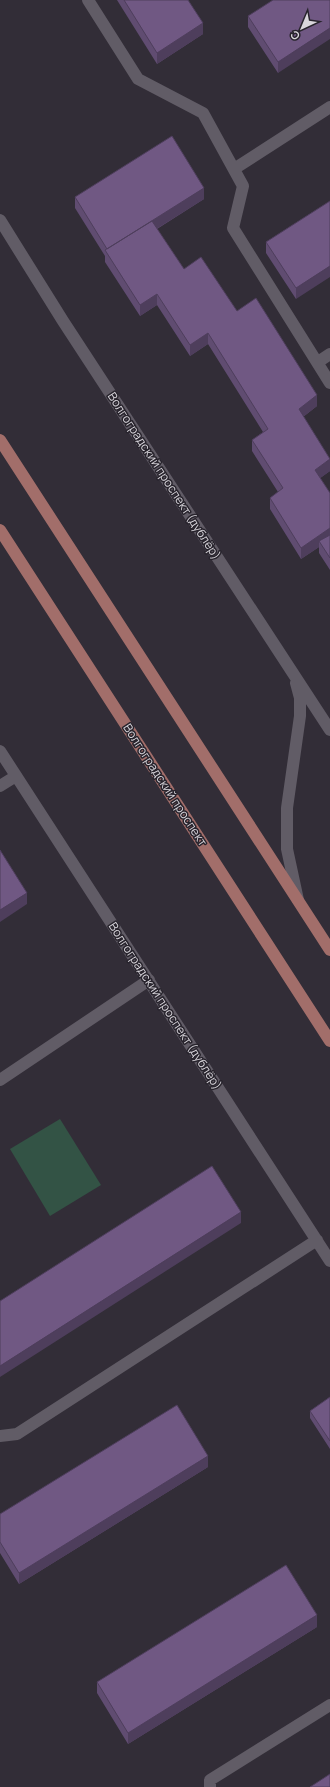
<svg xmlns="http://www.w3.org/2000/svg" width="330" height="1787" viewBox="0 0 330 1787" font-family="Manrope,sans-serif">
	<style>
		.green { fill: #335345 }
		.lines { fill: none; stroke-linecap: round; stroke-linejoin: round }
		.minor { stroke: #615c66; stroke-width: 12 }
		.major { stroke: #a26e6a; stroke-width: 12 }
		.wall { fill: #604c71 }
		.shaded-wall { fill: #4e3e5c }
		.building { fill: #705883; stroke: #4e3e5c }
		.labels { text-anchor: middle; stroke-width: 3; stroke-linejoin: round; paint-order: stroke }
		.street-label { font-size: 12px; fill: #d9d6dc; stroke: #28242d }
	</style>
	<rect width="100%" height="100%" fill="#322d37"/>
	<path class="green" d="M60,1119l41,66 -51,31 -40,-67z"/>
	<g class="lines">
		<path class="minor" d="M88,0l50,79 65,34 40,73 -10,42 97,155
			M234,169l96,-62
			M0,220l63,101 267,409
			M318,362l12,-8
			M296,683l4,15v18l-13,92v41l11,51
			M0,751l330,510
			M0,786l16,-10
			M0,1080l149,-100
			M0,1436l17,-2 300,-194
			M210,1787v-7l120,-75"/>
		<path class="major" d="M0,440l330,510
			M0,530l330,511"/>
	</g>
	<path class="wall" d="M117,0h71l15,34 -46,30z
		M330,0l-52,73 -30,-46v-11z
		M75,197l129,2 -47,30 27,40 53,42 80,95 -14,11 27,54 -10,7 10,15v77l-11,-17v-6l-18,12 -31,-50v-11l8,-6 -26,-41v-11l11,-8 -55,-88 -18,12 -33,-51 -17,11 -35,-54v-6l-30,-48z
		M330,201l-34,98 -30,-46v-11z
		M330,1397v52l-20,-31v-7z
		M208,1467l-189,117 -19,-31v-39z
		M317,1627l-189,117 -31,-51v-11z"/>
	<path class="shaded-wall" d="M203,23v11l-46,30v-11z
		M330,28v11l-52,34v-11z
		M204,188v11l-94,59 -3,-9z
		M330,266v11l-34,22v-11z
		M157,294v11l-17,11v-11z
		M208,333v11l-18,12v-11z
		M317,395v11l-18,14v-11z
		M330,459v12l-15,11v-12z
		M330,528v12l-11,1v6l-18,12v-11z
		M27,893v11l-27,18v-12z
		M241,1212v11l-241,154v-11z
		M208,1456v11l-189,117v-11z
		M317,1615v12l-189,117v-11z"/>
	<path class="building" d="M124,0h64l15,23 -46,30z
		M273,0h57v28l-52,34 -30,-46z
		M172,136l32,52 -97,61 -32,-52z
		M330,201v65l-34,22 -30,-46z
		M152,221l32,48 17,-12 36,54 19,-13 61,97 -18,14 31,50 -15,11 15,23v35l-29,20 -31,-50 13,-10 -31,-48 16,-11 -60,-96 -18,12 -33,-51 -17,11 -35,-55z
		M330,535v23l-11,-17z
		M0,850l27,43 -27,17z
		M212,1166l29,46 -241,154v-65z
		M330,1397v44l-20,-30z
		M177,1405l31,51 -189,117 -19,-31v-28z
		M286,1565l31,50 -189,118 -31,-51z
		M330,1774v13h-20z"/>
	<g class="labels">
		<g class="street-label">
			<text transform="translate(164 476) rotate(57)" y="4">Волгоградский проспект (дублёр)</text>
			<text transform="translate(165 785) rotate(57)" y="4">Волгоградский проспект</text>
			<text transform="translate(165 1006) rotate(57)" y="4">Волгоградский проспект (дублёр)</text>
		</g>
	</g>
	<g transform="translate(302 28) rotate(224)" stroke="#28242d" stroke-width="3" paint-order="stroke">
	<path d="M0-3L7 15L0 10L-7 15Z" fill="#d9d6dc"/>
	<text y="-6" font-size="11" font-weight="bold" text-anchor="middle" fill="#d9d6dc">С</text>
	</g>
</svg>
